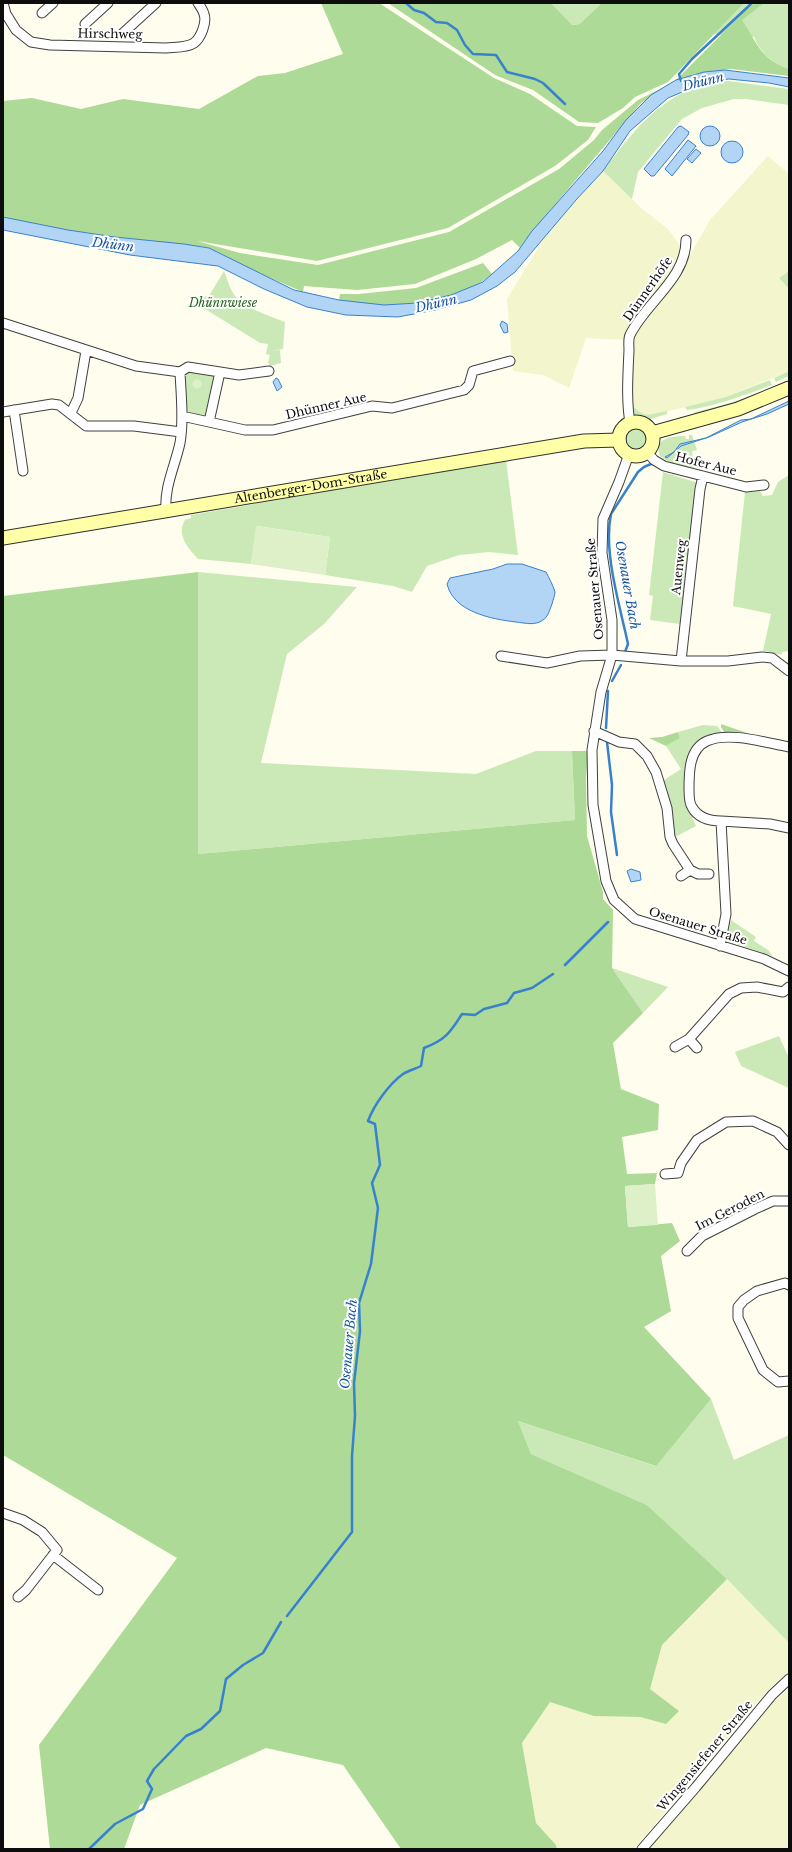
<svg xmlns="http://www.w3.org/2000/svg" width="792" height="1852" viewBox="0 0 792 1852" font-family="'Libre Baskerville',serif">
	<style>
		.farmland { fill: #f3f5cd }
		.green { fill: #cbe9b7 }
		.forest { fill: #adda96 }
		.pitch { fill: #def0c8 }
		.water { fill: #b2d5f6; stroke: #3881ce }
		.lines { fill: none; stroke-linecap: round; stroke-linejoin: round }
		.stream { stroke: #3881ce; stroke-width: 2.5 }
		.minor-casing { stroke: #404040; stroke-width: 11 }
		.secondary-casing { stroke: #2f2f2f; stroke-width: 15 }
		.minor { stroke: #fff; stroke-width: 9 }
		.secondary { stroke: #ffffa8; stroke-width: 13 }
		.labels { text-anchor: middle; stroke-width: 4; stroke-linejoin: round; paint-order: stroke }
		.street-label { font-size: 12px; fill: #0d0d0d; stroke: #fff }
		.park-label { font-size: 12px; font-style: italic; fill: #24651d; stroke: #fff }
		.water-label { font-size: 13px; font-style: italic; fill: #16549f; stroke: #fff }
	</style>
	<rect width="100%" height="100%" fill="#fffded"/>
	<path class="farmland" d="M768,156l21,18v97l-10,7 10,11v82l-63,26 -77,19 -8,-2 -10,-10 2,-54 4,-22 48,-64 25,-44z
		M603,171l38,37 27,21 13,18v11l-56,82 -39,-2 -17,50 -26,-13 -30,-4 -6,-72 41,-67z
		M727,1579l62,64v28l-23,21 -132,157h-77l-1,-4 -20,-22 -14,-80 28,-42 44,15 46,1 26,7 13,-13 -29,-22 12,-44z
		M789,1688v161h-141l128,-150z"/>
	<path class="green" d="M551,3h238v66c-17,-6 -28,-15 -35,-32l-174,-13 -9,1z
		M729,81l60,8v16l-43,-6h-12l-32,9 -20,11 -44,53 -6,27 -29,-28c27,-36 54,-72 99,-86 8,-3 18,-3 27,-4z
		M224,271c4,9 6,21 14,28 12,11 32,17 47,23l-2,27 -13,2 10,-1 1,13 -11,3 -2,-4 2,-7 -4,-1 2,-10 -8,-1 -63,-39 -5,1 1,-7 16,-2z
		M789,271v18l-10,-11z
		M187,370l27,5 1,3 -10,38 -19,-5 -2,-35z
		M789,371v5l-13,6 -2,-4z
		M770,380l2,5c-28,10 -56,21 -85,25l-2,-3 41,-10z
		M772,388l1,2c-24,9 -55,23 -81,23l38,-10z
		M631,404c15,16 17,10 36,7v3l-16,5 -17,-4z
		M625 440a11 11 0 1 1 22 0a11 11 0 1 1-22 0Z
		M689,435h3l5,15 -5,1 2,17 -22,-4 -12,-8c-7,-18 12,-20 25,-20l1,3h3z
		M506,460l12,95 -28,-3 -31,3 -32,11 -15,26 -19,-6 -68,-11 5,-38 -73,-11 -6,38 -53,-5c-10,-11 -22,-24 -13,-39l6,-2v-3z
		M663,472l35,11 -18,141 -30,-4 3,-24 -4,-1z
		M789,475v176l-7,1v2c-5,2 -12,-3 -19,-3l8,-37 -38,-8 12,-114 15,-1 3,5 9,-1 6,-13z
		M198,572l159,15 -33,37 -37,30 -26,109 215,11 60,-23h36l3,69 -377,34z
		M703,725l14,1 7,9 -30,12 -7,58 9,21 -21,11 -14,-55 20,-13 -15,-23 14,-8 -2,-6z
		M731,920l25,17 -2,4 14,9 5,6 -40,-13 -5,-11z
		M612,968l56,19 -25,26z
		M779,1036l10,22v30l-48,-22 -6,-14z
		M711,1399l23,61 55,-25v208l-62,-64 -80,-74 -116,-51 -13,-33 137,45z"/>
	<path class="forest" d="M321,3h58l115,75 36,16 47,32 19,1 -8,13 -33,26 -107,62 -131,33 -120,-20 43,12 78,12 131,-33 110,-63 35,-29 8,-10 36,-30 32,-16 -29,19 -111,131 -10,14 -8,-8 -36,19 -61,25 -58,6 -53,-4 -1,6 -44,-19 -50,-25 -25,-4 -69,-7 -47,-7 -65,-13v-116l29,-3 49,11 42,-10 76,10 59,-33 27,-3 58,-19z
		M388,3h163l21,22 8,-1 22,-21h144l-3,1 -75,78 -33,15 -12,11 -25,15 -19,-1 -46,-32 -38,-15z
		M757,3h7l-22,17c16,24 18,39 47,49v7l-58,-7 -27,3 -28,8 72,-72z
		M483,263l9,11c-25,23 -74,31 -107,31 -15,0 -31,-3 -46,-5l1,-6h19l57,-6z
		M198,572v282l377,-34 -3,-69h16l-2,27 1,58 16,56v7l10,11 -1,58 31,45 -30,30 8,46 38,15 -1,26 -36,7 5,37 30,-1 -2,11 -30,2 3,41 44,-4 8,18 -19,15 10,55 -27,16 67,72 -55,67 -138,-45 13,33 116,51 80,74 -65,66 -12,44 29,22 -13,13 -26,-7 -46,-1 -44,-14 -28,41 14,80 20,22 1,4h-156l-58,-84 -77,-17 -126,57 -16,44h-74l-11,-104 138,-187 -174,-103v-859z
		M721,724l29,10v2l-24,-1 -5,-8z
		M678,732l2,6 -14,8 -17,-8 13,-1z"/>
	<path class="pitch" d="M192.5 384a4.5 4.5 0 1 1 9 0a4.5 4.5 0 1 1-9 0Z
		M256,526l74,11 -5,38 -74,-11z
		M655,1184l3,41 -30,2 -3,-41z"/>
	<path class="water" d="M725,70l64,8v9l-20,-4 -40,-4 -23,3 -38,16 -38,33 -27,40 -27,29 -61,72 -18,14 -26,14 -36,10 -37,7 -52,-2 -39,-8 -43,-18 -46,-23 -88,-11 -127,-25v-13l65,13 47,7 69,7 25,4 85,42 45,10 45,5 33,-2 34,-8 32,-13 35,-31 14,-20 71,-80 23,-31 25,-25 25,-15 28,-8z
		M681,126l8,6 -1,3 -34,41h-3l-7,-7 34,-42z
		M700 136a10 10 0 1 1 20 0a10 10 0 1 1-20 0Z
		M688,140l8,6 -24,30 -7,-7z
		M721 152a11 11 0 1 1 22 0a11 11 0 1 1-22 0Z
		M696,149l5,4 -9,10 -5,-4z
		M502,321l5,3 1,8 -4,1 -4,-8z
		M276,378l2,1 4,8 -5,4 -4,-9z
		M789,401v3l-22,10 -25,8 -33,15 -28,9 -14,12 -2,-1 9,-5 6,-8 26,-6 35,-18 10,-1z
		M507,564h15l24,8c3,6 7,13 9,20 0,3 -2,8 -3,12 -2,5 -4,13 -9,16 -8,6 -18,3 -27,2 -25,-3 -62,-10 -69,-38l3,-6 43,-9z
		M631,869l9,3 1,8 -10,2 -4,-11z"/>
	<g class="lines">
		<path class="stream" d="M406,3l8,7 10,3 12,9 11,1 10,7 8,15 8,9 23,1 11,17 28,7 8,4 22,21
			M681,81l-2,-7 13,-15 60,-56
			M625,652l3,-8c-8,-38 -25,-92 -17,-130l27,-42 6,-5 7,-3
			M612,681l9,-16
			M606,728l2,-37
			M607,742l5,43 -1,27 6,43
			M565,965l43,-43
			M287,1616l65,-84v-76l3,-40 -1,-33 6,-52 -1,-28 12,-39 7,-56 -6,-25 8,-18 -5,-41 -7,-3c6,-16 21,-37 35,-47 5,-3 12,-5 18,-8l3,-18c21,-8 26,-15 38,-34l13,1 9,-6 23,-6 7,-10 18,-5 21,-14
			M89,1849l26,-25 28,-15 9,-20 -5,-8 7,-12 32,-33 15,-7 19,-18 6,-32 17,-14 20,-12 18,-31"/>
		<g class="minor-casing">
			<path id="minor" d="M3,3l3,11 10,16 15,12 19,3 116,3c8,-1 21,0 28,-5 7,-5 13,-21 10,-29 -1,-4 -4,-8 -6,-11
				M42,13l11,-10
				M85,24l23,-21
				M122,34l34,-31
				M3,323l133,43 44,6
				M180,372l8,-5 32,5
				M14,410l9,61
				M3,412l49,-8 7,1 27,21h48l47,6
				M71,413l7,-15 8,-47
				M182,416l63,14h28l99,-24 20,2 72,-18 5,-5 4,-14 37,-10
				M209,422l11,-50 19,3 30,-4
				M630,423c-4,-24 -2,-49 -1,-73 0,-5 -1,-11 1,-15 16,-33 56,-56 56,-95
				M647,452l7,8 10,6 82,21 18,-2
				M629,454l-10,28 -16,37 -1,34 10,67v35l-11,37 -9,58 1,55 13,76 8,19 21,19 129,40 25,12
				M166,511c-2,-24 9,-45 14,-68 4,-23 1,-48 0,-71
				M501,656l46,7 33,-7 32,-1 69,6h47l34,-4 10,1 17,13
				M681,661l19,-172 3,-13
				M594,731l25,11 16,2 12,12 9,16 11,36 3,29 3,7 17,26 8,4h11
				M721,821c-12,0 -23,-3 -29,-14 -3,-4 -3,-13 -3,-18 0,-17 0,-40 18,-48 22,-10 59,2 82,6
				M681,876l9,-6
				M720,946l6,-32 -5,-93 49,3 19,4
				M689,1039l8,9
				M675,1047l14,-8 40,-45 12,-6 16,-1 26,5 6,-5
				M665,1174l13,-1 3,-10 16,-23 29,-18 27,-1 24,11 12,13
				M687,1251l15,-15 53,-27 18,-8h16
				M789,1285l-4,-2 -28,8 -13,9 -6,7v11l25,52 15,12 11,-1
				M3,1513l20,7 19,12 15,18 -31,40 -8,7
				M53,1555l45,35
				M642,1849l54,-62 76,-92 17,-16"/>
		</g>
		<g class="secondary-casing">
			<g id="secondary">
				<circle cx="636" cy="439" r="17"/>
				<path d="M652,433l86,-24 51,-21"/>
				<path id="s1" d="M3,538l581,-97 35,-1"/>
			</g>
		</g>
		<use href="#minor" class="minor"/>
		<use href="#secondary" class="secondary"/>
	</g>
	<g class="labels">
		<g class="street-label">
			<text transform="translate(110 34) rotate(1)" y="4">Hirschweg</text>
			<text transform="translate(648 289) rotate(-55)" y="4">Dünnerhöfe</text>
			<text transform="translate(326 406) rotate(-13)" y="4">Dhünner Aue</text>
			<text transform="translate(706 464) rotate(14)" y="4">Hofer Aue</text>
			<text dy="4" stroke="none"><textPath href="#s1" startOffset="312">Altenberger-Dom-Straße</textPath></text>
			<text transform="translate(679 567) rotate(-84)" y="4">Auenweg</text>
			<text transform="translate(595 589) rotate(-95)" y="4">Osenauer Straße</text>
			<text transform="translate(698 926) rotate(17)" y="4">Osenauer Straße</text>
			<text transform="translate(730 1210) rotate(-27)" y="4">Im Geroden</text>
			<text transform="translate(705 1756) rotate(-50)" y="4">Wingensiefener Straße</text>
		</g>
		<g class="park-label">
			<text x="223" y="307">Dhünnwiese</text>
		</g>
		<g class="water-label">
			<text transform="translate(703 81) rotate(-14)" y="5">Dhünn</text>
			<text transform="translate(113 244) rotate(7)" y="5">Dhünn</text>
			<text transform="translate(436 303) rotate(-13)" y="5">Dhünn</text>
			<text transform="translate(628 585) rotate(80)" y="5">Osenauer Bach</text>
			<text transform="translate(348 1344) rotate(-85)" y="5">Osenauer Bach</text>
		</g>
	</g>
	<rect width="792" height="1852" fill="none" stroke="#0d0d0d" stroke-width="8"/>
</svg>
